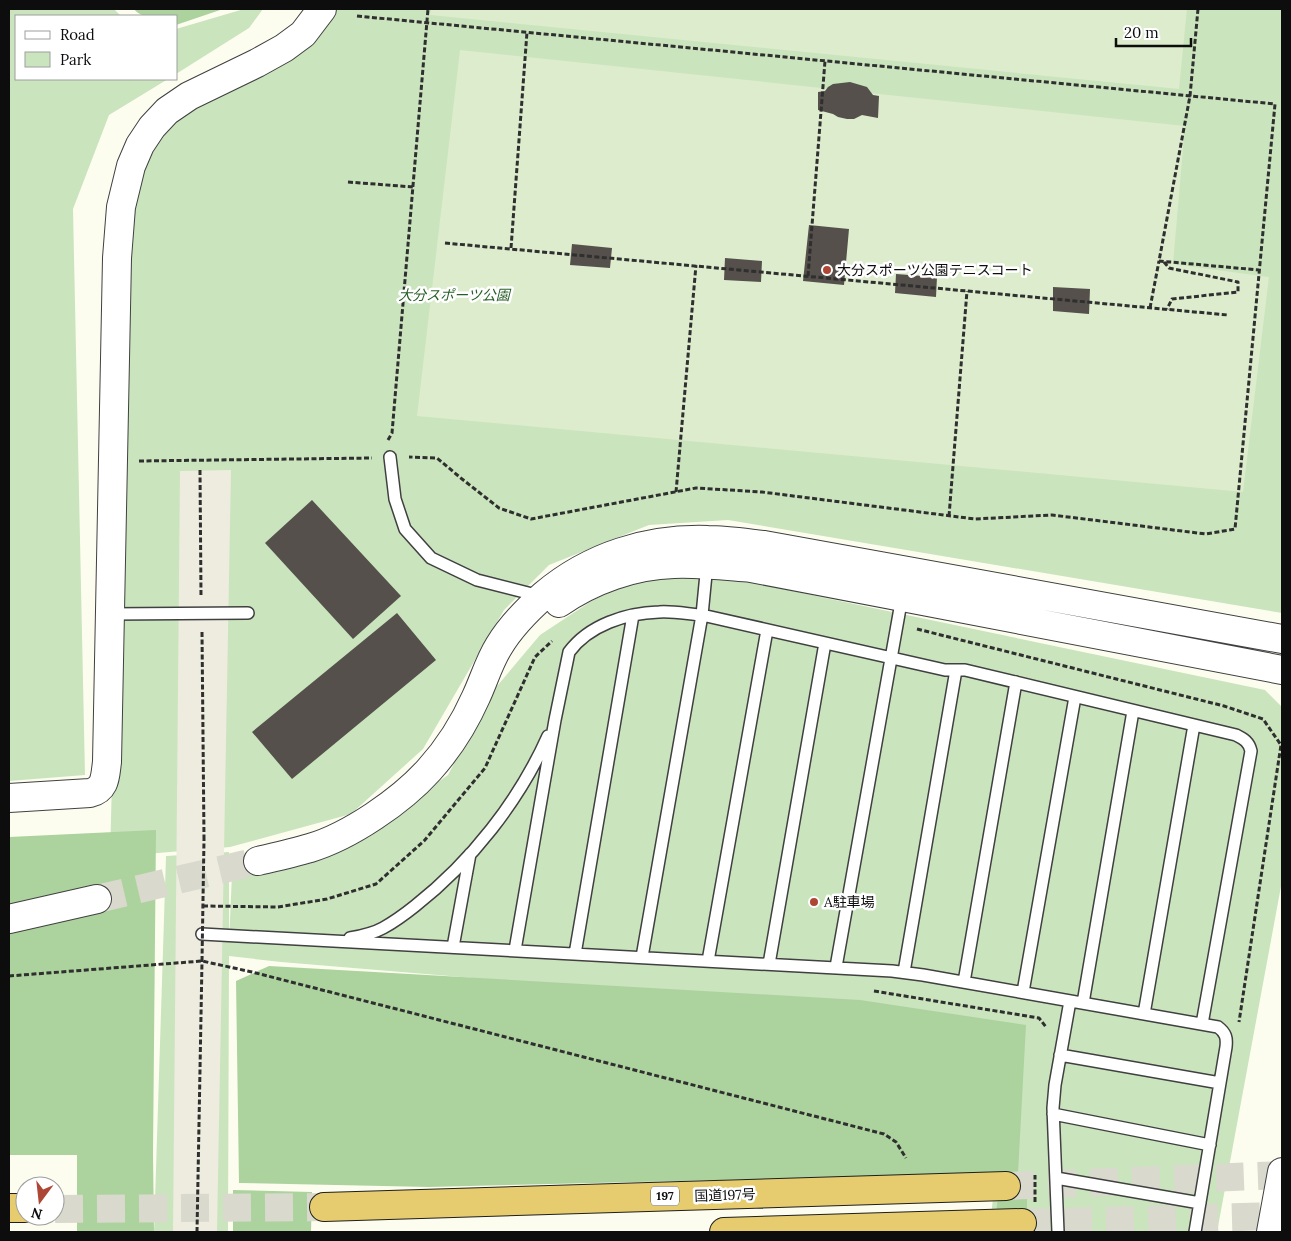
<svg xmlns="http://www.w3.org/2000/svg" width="1291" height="1241" viewBox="0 0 1291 1241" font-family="Lora,'Noto Sans JP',serif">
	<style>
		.green { fill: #cae4bd }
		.forest { fill: #acd39e }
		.pitch { fill: #dceccd }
		.plaza { fill: #edecdf }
		.building { fill: #55504b }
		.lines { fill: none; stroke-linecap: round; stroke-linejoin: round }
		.tertiary-tunnel { stroke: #d9d9cd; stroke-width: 28; stroke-dasharray: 28 14; stroke-linecap: butt }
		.trunk-tunnel { stroke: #d9d9cd; stroke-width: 28; stroke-dasharray: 28 14; stroke-linecap: butt }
		.service-casing { stroke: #404040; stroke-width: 14 }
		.tertiary-casing { stroke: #404040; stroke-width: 30 }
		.trunk-casing { stroke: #1e1e1e; stroke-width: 30 }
		.path { stroke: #2f2f2f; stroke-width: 3; stroke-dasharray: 5 2.5; stroke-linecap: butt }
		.service { stroke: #fff; stroke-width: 11 }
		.tertiary { stroke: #fff; stroke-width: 28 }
		.trunk { stroke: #e6cc6e; stroke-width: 28 }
		.path-bridge { stroke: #2f2f2f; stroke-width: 3; stroke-dasharray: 5 2.5; stroke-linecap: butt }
		.poi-dot { fill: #ad4635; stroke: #fff; stroke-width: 2 }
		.labels { text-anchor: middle; stroke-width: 5; stroke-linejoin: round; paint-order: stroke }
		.shield { fill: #fff; stroke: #565656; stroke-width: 1 }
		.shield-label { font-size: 12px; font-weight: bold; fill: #0d0d0d }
		.poi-label { font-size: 14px; fill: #0d0d0d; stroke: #fff; text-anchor: start }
		.park-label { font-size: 14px; font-style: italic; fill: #265e25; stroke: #fff }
		.street-label { font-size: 14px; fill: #0d0d0d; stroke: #fff }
	</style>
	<rect width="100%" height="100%" fill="#fdfdef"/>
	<path class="green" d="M9,9h105l7,7h-105v63h152l-59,36 -36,94 12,566 -76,6z
		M244,9h19l-14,19 -73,46v-45z
		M326,9h956v604l-554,-93 -79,5 -100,40 -45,45 -81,139 -72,65 -121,33 -120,10 17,-644 21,-61 32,-38 120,-60 24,-36z
		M657,571l68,6 540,113 17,17v174l-65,351h-228l24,-200 -321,-36 -411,-34 -52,-6 -1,276h-74l12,-376 63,-4v91l3,-69 86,-19 63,-33 67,-47 44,-83 48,-57 53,-35z"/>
	<path class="forest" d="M134,9h89l-47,16v-9c-13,0 -33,5 -42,-7z
		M156,830l-3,324 1,78h-77v-77h-68v-318z
		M269,966l591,34 166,25 -8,148 -589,14 -190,-4 -3,-202z
		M1027,1175v57h-33l6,-54z
		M233,1190l79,2 -1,40h-78z"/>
	<path class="pitch" d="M431,9h756l-8,80 -749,-74z
		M460,50l725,76 -12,138 96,13 -26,215 -826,-76z"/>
	<path class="plaza" d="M231,470l-14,762h-44l7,-761z"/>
	<path class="building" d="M850,82l17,5 6,8 6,1 -1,22 -16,-3 -8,4h-7l-9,-2 -5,-3 -15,-4v-18l7,-1 3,-4 5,-3z
		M809,225l40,4 -5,56 -41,-4z
		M572,244l40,4 -2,20 -40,-3z
		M725,258l37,3 -1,21 -37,-2z
		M896,274l41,3 -1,20 -41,-4z
		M1053,287l37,2 -1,25 -36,-3z
		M312,500l89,96 -48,43 -88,-96z
		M397,613l39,47 -144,119 -40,-47z"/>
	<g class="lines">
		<path class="tertiary-tunnel" d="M97,899l161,-38"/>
		<path class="trunk-tunnel" d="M1006,1186l276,-11
			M55,1209l269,-2
			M1022,1223l260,-7"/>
		<g class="service-casing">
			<path id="service" d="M390,457l5,42 10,30 26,29 46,22 63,16
				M110,614l138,-1
				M202,934l690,37 31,4 295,52c8,6 9,11 8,20l-31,185
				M350,938c11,-2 24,-5 33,-10 11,-6 22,-14 32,-22 56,-44 104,-105 133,-170
				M453,947l17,-93
				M515,950l40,-230 14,-68c20,-27 57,-39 90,-40 14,-1 29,2 43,3l243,55h20l271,65c8,4 13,7 15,16l-49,273
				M575,954l58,-339
				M642,957l60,-342 5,-51
				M708,961l59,-331
				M769,964l56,-321
				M836,967l66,-370
				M904,972l52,-302
				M964,982l52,-300
				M1023,992l52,-295
				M1083,1003l50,-292
				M1144,1014l50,-289
				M1060,1055l160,28
				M1053,1114l157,31
				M1056,1178l144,25
				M1058,1232l-5,-124 2,-23 15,-84"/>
		</g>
		<g class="tertiary-casing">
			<path id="tertiary" d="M559,603c33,-23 75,-38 115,-39 26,-1 51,2 77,4l531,102
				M9,798l81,-5c16,-4 15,-17 17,-31l10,-504 4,-51 10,-41 9,-21 12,-18 15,-16 22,-15 68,-33 27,-15 19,-14 19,-25
				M258,861c17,-4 35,-8 52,-13 40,-12 91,-47 119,-78 19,-21 35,-46 47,-73 8,-17 13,-35 23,-51 12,-20 28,-36 45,-51 46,-39 104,-57 164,-55 19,0 38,3 56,5l518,94
				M9,919l88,-20
				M1271,1232l11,-60"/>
		</g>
		<g class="trunk-casing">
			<path id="trunk" d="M324,1207l682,-21
				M9,1208h16
				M724,1232l298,-9"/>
		</g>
		<path class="path" d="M1198,9l-8,87 -31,165 100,9
			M357,16l918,88 -40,425 -29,5 -154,-19 -77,4 -213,-27 -66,-4 -165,31 -32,-11 -37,-29 -25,-21 -28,-1
			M348,182l65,5
			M445,243l783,72
			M511,248l16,-216
			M1164,262l5,6 69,14v10l-66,7 -5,10
			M808,276l17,-215
			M1150,308l9,-47
			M388,440l4,-7 36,-424
			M139,461l233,-3
			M200,470l1,126
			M676,492l20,-227
			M949,516l18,-225
			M917,629l307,77 39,13 18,26 -42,277
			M202,632l2,207
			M203,906l75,1 49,-8 49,-15 48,-43 61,-73 50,-111 17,-16
			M9,976l193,-15 50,11 632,162 12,8 10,16
			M874,991l165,27 7,9
			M1035,1202v-27
			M197,1232l5,-271"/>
		<use href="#service" class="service"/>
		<use href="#tertiary" class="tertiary"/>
		<use href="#trunk" class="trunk"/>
		<path class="path-bridge" d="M202,961l2,-122"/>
	</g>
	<g class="poi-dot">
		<circle cx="827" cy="270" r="5"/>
		<circle cx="814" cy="902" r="5"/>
	</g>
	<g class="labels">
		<rect class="shield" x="651" y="1186.5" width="28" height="19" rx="4"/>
		<g class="shield-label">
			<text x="665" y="1200">197</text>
		</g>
		<g class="poi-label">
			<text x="837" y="275">大分スポーツ公園テニスコート</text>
			<text x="824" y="907">A駐車場</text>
		</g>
		<g class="park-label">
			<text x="454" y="300">大分スポーツ公園</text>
		</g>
		<g class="street-label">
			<text transform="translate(725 1195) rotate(-2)" y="5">国道197号</text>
		</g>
	</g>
	<rect width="1291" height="1241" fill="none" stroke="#0d0d0d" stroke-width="20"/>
	<rect x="15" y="15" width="162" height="65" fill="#ffffff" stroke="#9e9e9e"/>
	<rect x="25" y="31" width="25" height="8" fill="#ffffff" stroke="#9e9e9e"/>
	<text x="60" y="40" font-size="15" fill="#0d0d0d">Road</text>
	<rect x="25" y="52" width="25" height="15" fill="#cae4bd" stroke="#9e9e9e"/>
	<text x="60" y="65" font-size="15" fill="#0d0d0d">Park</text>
	<g transform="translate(40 1201) rotate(195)"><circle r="24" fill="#ffffff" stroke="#9e9e9e"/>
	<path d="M0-4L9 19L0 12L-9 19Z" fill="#ad4635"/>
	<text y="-8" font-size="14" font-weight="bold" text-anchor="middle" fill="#0d0d0d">N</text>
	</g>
	<path d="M1116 38v8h75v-8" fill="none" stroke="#0d0d0d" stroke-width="2.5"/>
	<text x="1124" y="38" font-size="15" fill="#0d0d0d" stroke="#ffffff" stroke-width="4" paint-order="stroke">20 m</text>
</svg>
